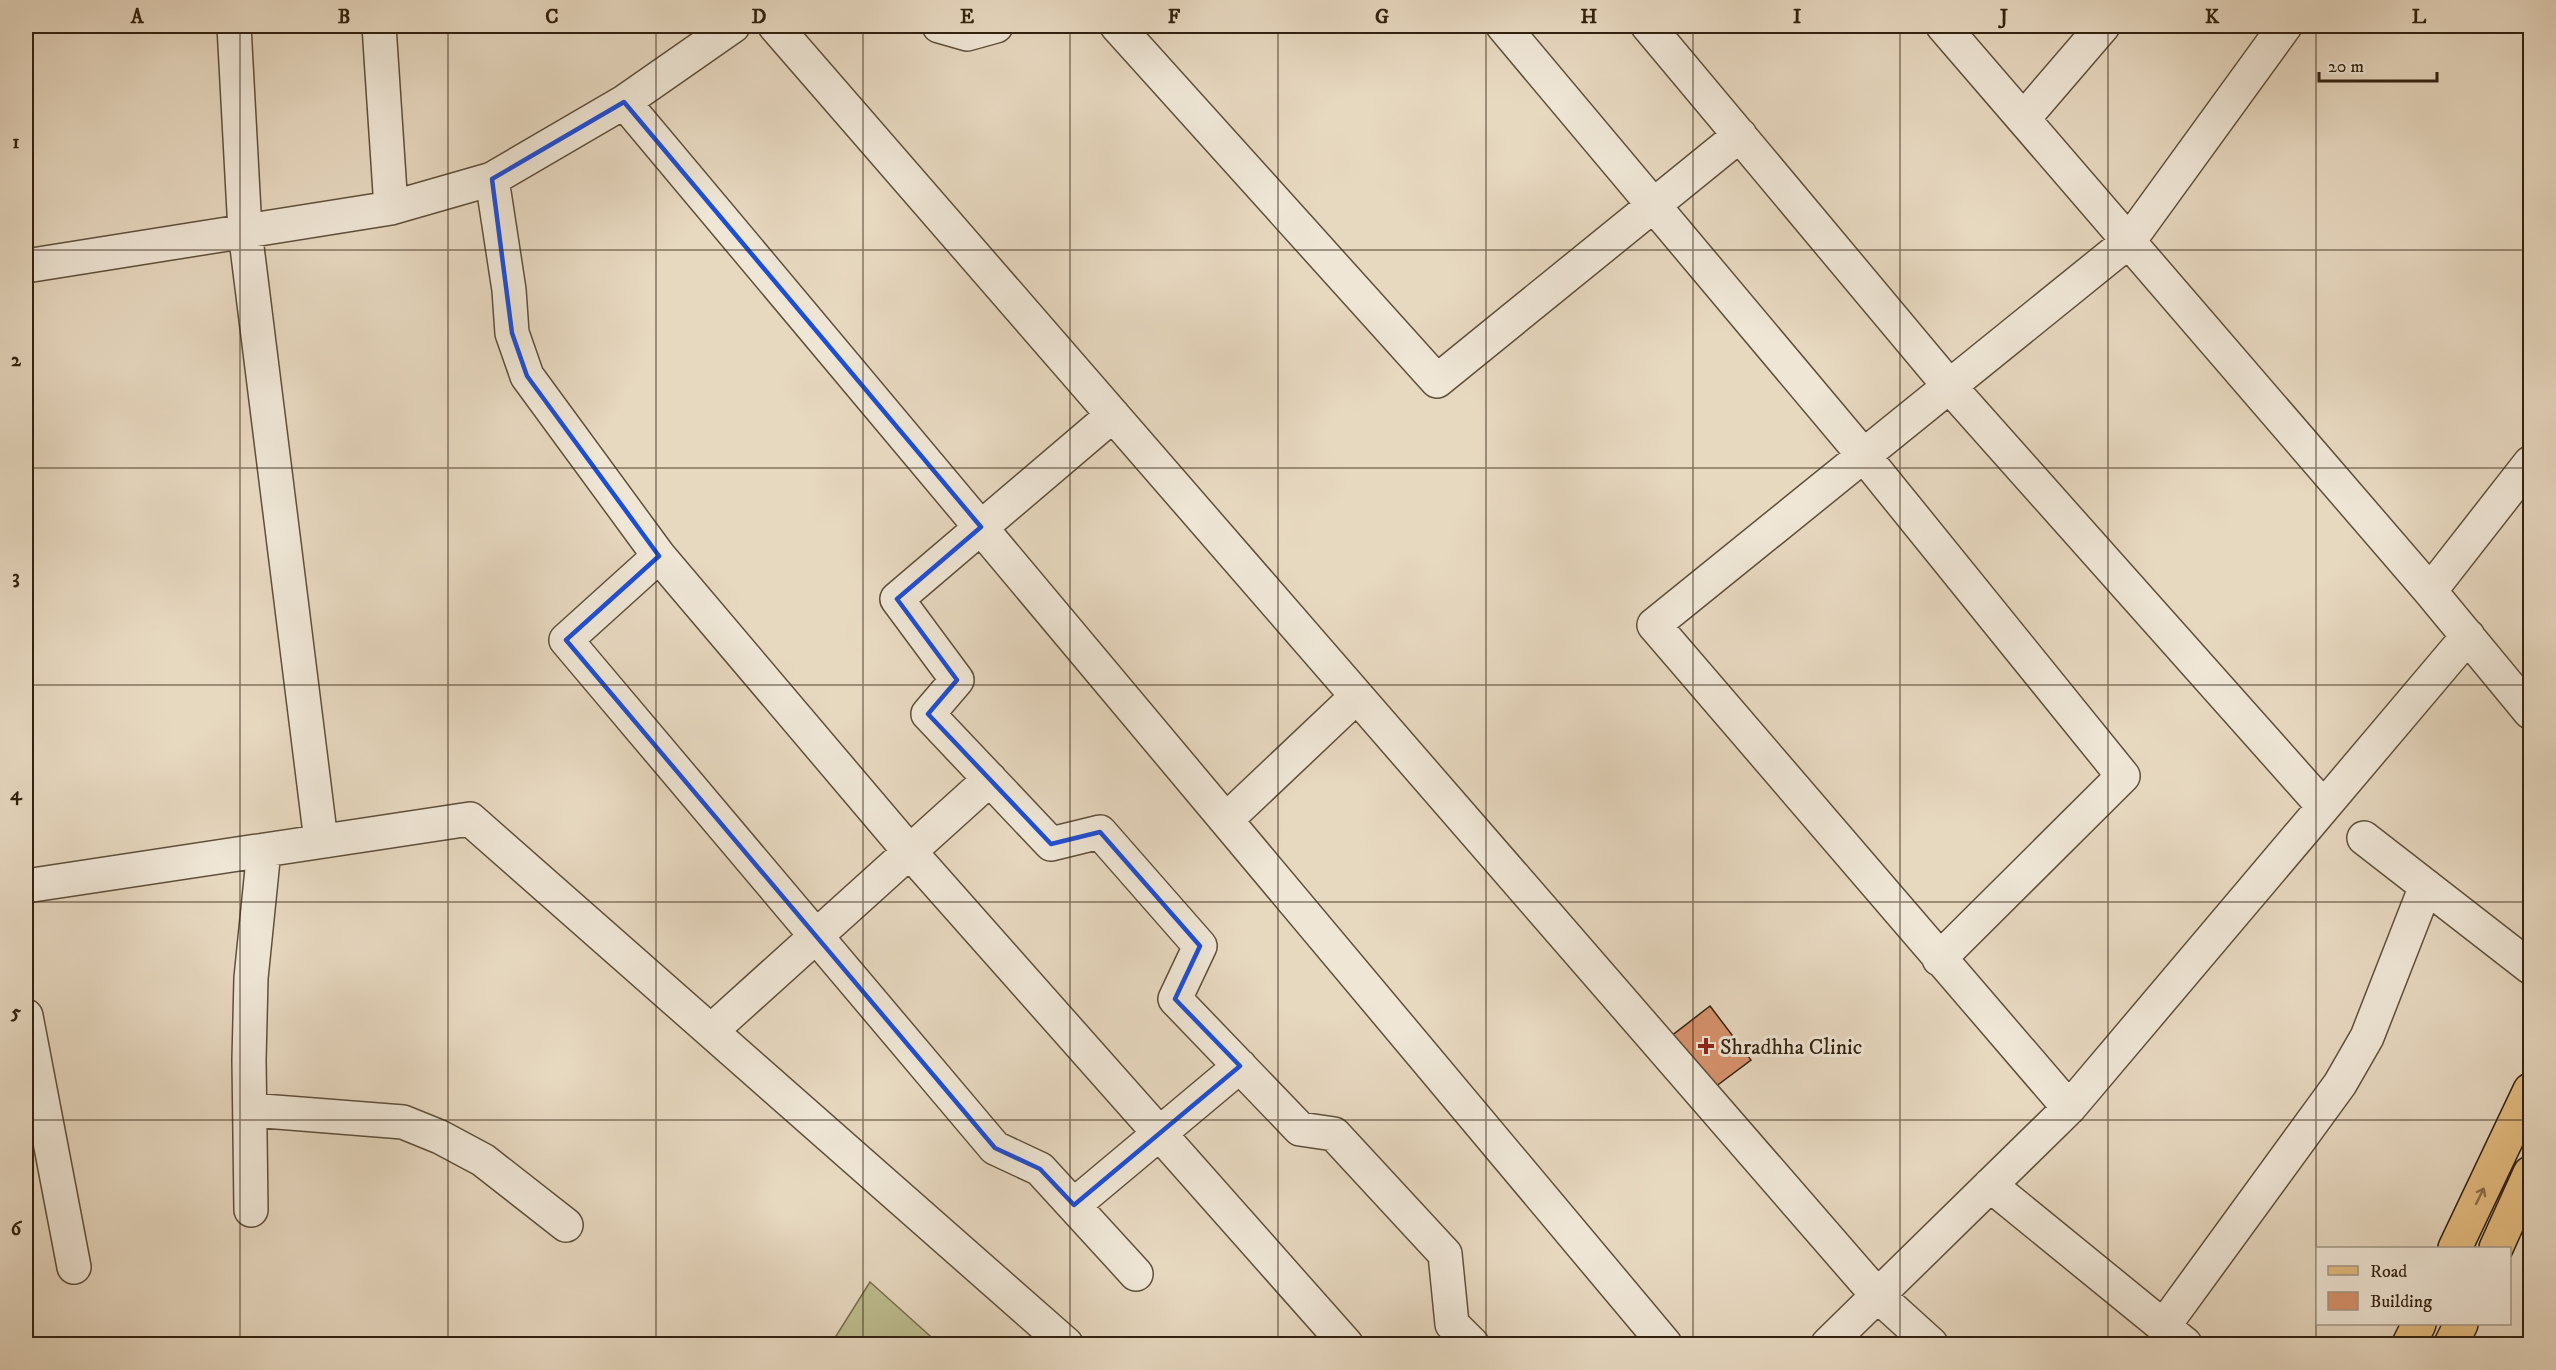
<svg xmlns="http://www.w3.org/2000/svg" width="2556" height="1370" viewBox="0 0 2556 1370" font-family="'IM FELL DW Pica',serif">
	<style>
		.green { fill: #bcbc8e; stroke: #776e4e; stroke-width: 1.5 }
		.building { fill: #d7926c; stroke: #32210f; stroke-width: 1.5 }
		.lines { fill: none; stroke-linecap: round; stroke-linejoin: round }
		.street-casing { stroke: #5f4f3b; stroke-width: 36 }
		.primary-casing { stroke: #32210f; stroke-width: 36 }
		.street { stroke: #efe6d6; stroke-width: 33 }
		.primary { stroke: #e4bc80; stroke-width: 33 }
		.oneway { stroke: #8b6e48 }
		.marked { fill: none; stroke: #1d4ed8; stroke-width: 4.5; stroke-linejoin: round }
		.grid { fill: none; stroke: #32210f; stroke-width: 1.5; stroke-opacity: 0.55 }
		.poi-dot { fill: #8f2418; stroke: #efe6d6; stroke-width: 2 }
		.labels { text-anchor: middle; stroke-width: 6; stroke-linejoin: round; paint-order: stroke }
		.poi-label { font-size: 22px; fill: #32210f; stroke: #efe6d6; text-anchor: start }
		.neatline { fill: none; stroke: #32210f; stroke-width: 2 }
		.grid-label { font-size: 20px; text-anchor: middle; font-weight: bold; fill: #32210f }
	</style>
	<rect width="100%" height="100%" fill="#e7d8c0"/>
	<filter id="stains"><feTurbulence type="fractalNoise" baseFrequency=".00333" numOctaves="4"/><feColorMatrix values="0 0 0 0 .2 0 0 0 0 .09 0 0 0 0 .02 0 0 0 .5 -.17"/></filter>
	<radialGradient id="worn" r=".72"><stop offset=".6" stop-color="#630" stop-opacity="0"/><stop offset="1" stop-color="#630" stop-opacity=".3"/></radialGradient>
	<path class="green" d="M870,1282l69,62h-108z"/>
	<path class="building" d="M1710,1006l41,54 -40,30 -41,-53z"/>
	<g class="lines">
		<g class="street-casing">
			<path id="street" d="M234,26l11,205 76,610
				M379,26l12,182
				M775,26l1102,1269 54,49
				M939,26l28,8 29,-8
				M1117,26l320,355 303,-246
				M1503,26l361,430 259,320 -184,183
				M1648,26l302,361 373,419
				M1943,26l487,565 100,121
				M624,102l1041,1242
				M2024,118l79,-92
				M492,179l17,111 3,43 15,43 132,180 251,296 436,492
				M26,266l365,-58 101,-29 132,-77 109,-76
				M1113,415l-216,184 60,81 -29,34 123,130 49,-12 100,114 -25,53 125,130 34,5 111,120 7,70 20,20
				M659,556l-93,84 429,508 45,21 96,105
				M2430,591l100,-128
				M1226,820l131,-124
				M2364,838l166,129
				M26,886l444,-67 596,525
				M26,1016l48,251
				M711,1031l279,-252
				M2069,1108l-415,-483 475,-384 156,-215
				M250,1110l153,12 37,15 43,23 83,65
				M1990,1185l195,159
				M1074,1205l166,-139
				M251,1210l-2,-150 2,-82 13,-128
				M2163,1327l177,-243 27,-47 59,-151
				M1828,1344l241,-236 399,-472"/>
		</g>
		<g class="primary-casing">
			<path id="primary" d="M2455,1248l75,-158
				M2496,1248l34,-75
				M2409,1344l10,-20
				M2451,1344l10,-20"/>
		</g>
		<use href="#street" class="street"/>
		<use href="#primary" class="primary"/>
	</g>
	<defs><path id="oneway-shaft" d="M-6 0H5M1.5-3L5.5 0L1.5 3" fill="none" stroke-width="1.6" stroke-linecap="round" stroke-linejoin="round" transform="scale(1.5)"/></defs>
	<use class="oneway" href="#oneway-shaft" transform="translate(2480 1196) rotate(-64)"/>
	<path class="marked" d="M624,102l357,425 -84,72 60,81 -29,34 123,130 49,-12 100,114 -25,53 65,67 -166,139 -34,-36 -45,-21 -429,-508 93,-84 -132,-180 -15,-43 -20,-154z"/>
	<path class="grid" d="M240,26v1318M448,26v1318M656,26v1318M863,26v1318M1070,26v1318M1278,26v1318M1486,26v1318M1693,26v1318M1900,26v1318M2108,26v1318M2316,26v1318M26,250h2504M26,468h2504M26,685h2504M26,902h2504M26,1120h2504"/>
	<path class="poi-dot" d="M1703 1037h6v6h6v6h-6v6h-6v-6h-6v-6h6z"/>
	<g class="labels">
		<g class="poi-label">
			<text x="1720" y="1054">Shradhha Clinic</text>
		</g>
	</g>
	<rect width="2556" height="1370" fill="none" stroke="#e7d8c0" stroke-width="66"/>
	<rect x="2316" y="1247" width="195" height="78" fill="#efe6d6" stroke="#a39786" stroke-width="1.5"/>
	<rect x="2328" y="1266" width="30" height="9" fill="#e4bc80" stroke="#a39786" stroke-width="1.5"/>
	<text x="2370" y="1277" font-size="18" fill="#32210f">Road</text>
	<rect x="2328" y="1292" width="30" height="18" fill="#d7926c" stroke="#a39786" stroke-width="1.5"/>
	<text x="2370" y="1307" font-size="18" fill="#32210f">Building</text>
	<path d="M2319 72v9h118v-9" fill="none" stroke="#32210f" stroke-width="3"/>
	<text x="2328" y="72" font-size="18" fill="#32210f" stroke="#efe6d6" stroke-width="4.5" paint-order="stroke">20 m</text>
	<rect x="33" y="33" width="2490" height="1304" class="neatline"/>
	<g class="grid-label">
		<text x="137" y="23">A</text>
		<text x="344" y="23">B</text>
		<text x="552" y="23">C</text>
		<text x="759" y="23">D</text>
		<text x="967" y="23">E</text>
		<text x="1174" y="23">F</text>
		<text x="1382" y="23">G</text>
		<text x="1589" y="23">H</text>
		<text x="1797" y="23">I</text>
		<text x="2004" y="23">J</text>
		<text x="2212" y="23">K</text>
		<text x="2419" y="23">L</text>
		<text x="16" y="148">1</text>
		<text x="16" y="366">2</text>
		<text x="16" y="583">3</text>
		<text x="16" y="800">4</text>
		<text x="16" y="1018">5</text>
		<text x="16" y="1235">6</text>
	</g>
	<rect width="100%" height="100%" filter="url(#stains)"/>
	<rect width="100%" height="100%" fill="url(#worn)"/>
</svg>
